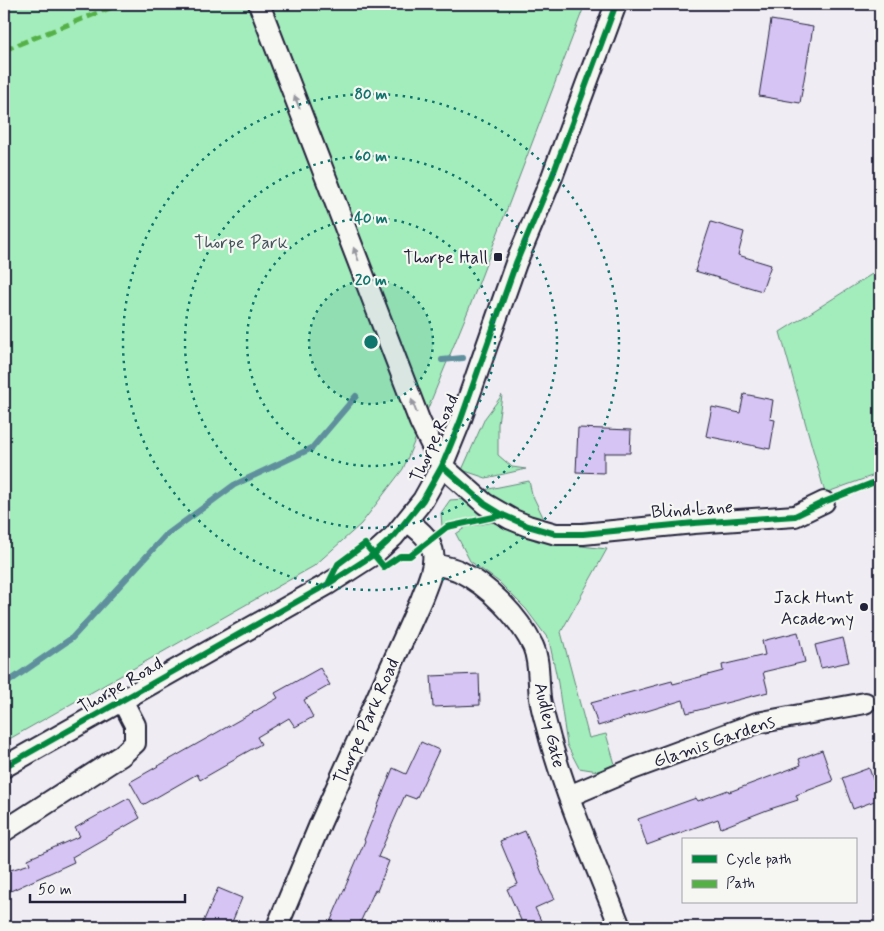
<svg xmlns="http://www.w3.org/2000/svg" width="884" height="931" viewBox="0 0 884 931" font-family="Mynerve,sans-serif">
	<style>
		.green { fill: #a3edbc; stroke: #62887c }
		.lines { fill: none; stroke-linecap: round; stroke-linejoin: round }
		.stream { stroke: #5e8f9d; stroke-width: 6 }
		.building { fill: #d6c4f5; stroke: #22223b }
		.minor-casing { stroke: #22223b; stroke-width: 24 }
		.minor { stroke: #f6f6f2; stroke-width: 20 }
		.quiet { stroke: #55b146; stroke-width: 5; stroke-dasharray: 10 5; stroke-linecap: butt }
		.cycleway-casing { stroke: #f6f6f2; stroke-width: 9 }
		.cycleway { stroke: #00873e; stroke-width: 6 }
		.oneway { fill: #9797a0 }
		.ring { fill: none; stroke: #0f766e; stroke-width: 2.5; stroke-dasharray: 2.5 5 }
		.poi-dot { fill: #22223b; stroke: #f6f6f2; stroke-width: 2 }
		.labels { text-anchor: middle; stroke-width: 4.5; stroke-linejoin: round; paint-order: stroke }
		.park-label { font-size: 18px; fill: #42555b; stroke: #f6f6f2 }
		.poi-label { font-size: 18px; fill: #22223b; stroke: #f6f6f2; text-anchor: end }
		.street-label { font-size: 18px; fill: #22223b; stroke: #f6f6f2 }
		.centre { fill: #0f766e; stroke: #f6f6f2; stroke-width: 2.5 }
		.ring-label { font-size: 15px; text-anchor: middle; font-weight: bold; fill: #0f766e; stroke: #f6f6f2; stroke-width: 4.5; stroke-linejoin: round; paint-order: stroke }
	</style>
	<rect width="100%" height="100%" fill="#f0ecf3"/>
	<filter id="ink" filterUnits="userSpaceOnUse"><feTurbulence type="fractalNoise" baseFrequency=".02" numOctaves="2"/><feDisplacementMap in="SourceGraphic" scale="10" xChannelSelector="R" yChannelSelector="G"/><feConvolveMatrix kernelMatrix="1 2 1 2 8 2 1 2 1" color-interpolation-filters="sRGB"/></filter>
	<g filter="url(#ink)">
		<path class="green" d="M4,4h581l-115,302 -67,163 -42,55 -47,42 -310,176z
			M880,269v204l-55,20 -45,-161z
			M502,395l-4,29v31l14,12 14,2 -40,9 -24,-8 23,-52z
			M529,481l3,13 12,25 16,5 175,-13 -172,19 -59,-19 -20,-21z
			M464,499l21,16 -43,12 -1,-14 9,-13z
			M494,522l43,19 70,8 -46,83 28,106 17,-4 9,30 -17,7 -19,-3 -12,-23 -9,-62 -9,-43 -23,-31 -27,-27 -29,-21 -14,-27 10,-7z"/>
		<g class="lines">
			<path class="stream" d="M442,360l21,-2
				M4,685l68,-47 93,-102 69,-51 78,-37 44,-52"/>
		</g>
		<path class="building" d="M771,20l42,7 -13,76 -41,-7z
			M711,222l33,10 -6,23 33,10 -9,26 -67,-20z
			M744,394l29,6 -3,19 5,1 -5,29 -64,-13 6,-29 28,6z
			M578,428l53,2 -1,23h-26v20l-28,-1z
			M798,632l7,30 -42,10 5,20 -81,21 -4,-13 -85,26 -7,-23 81,-22 1,3 50,-13 -1,-6 43,-10 -3,-14z
			M843,638l6,24 -28,6 -6,-23z
			M320,668l10,17 -26,15 9,17 -18,10 -6,-9 -32,19 4,7 -34,19 1,1 -28,16 -3,-6 -54,31 -13,-23 148,-84 -3,-5z
			M479,674l1,31 -47,2 -2,-31z
			M421,742l18,8 -23,49 -11,-4 -27,62 11,4 -12,30 -2,-1 -17,37h-30l37,-86 -1,-1 29,-72 13,6z
			M822,750l11,31 -37,14 2,5 -31,10 -46,18 -3,-9 -71,26 -9,-26 58,-21 2,3 30,-11 1,2 72,-27 -2,-6z
			M869,768l11,31 -27,10 -11,-31z
			M129,798l11,20 -68,39 2,5 -70,32v-22l26,-8 -2,-5 52,-23 -5,-8z
			M525,831l17,42 13,26 -20,9 9,19h-20l-17,-38 11,-5 -18,-43z
			M218,888l24,10 -12,29h-29z"/>
		<g class="lines">
			<g class="minor-casing">
				<path id="minor" d="M259,4l161,418 22,44 43,38 26,15 17,7 28,8h27l111,-11 101,-7 29,-14
					M434,564c8,2 18,4 25,7 30,15 59,45 74,75 7,16 5,35 7,52 2,14 7,28 10,41 18,64 46,126 70,188
					M4,767l324,-183 45,-29 21,-19 29,-36 19,-34 18,-44 56,-159 36,-86 64,-173
					M569,796l66,-28 122,-45 108,-20
					M4,831l118,-76 13,-12v-18l-13,-25
					M277,927l44,-105 100,-222c14,-36 24,-55 -15,-79"/>
			</g>
			<use href="#minor" class="minor"/>
			<path class="quiet" d="M4,50l116,-46"/>
			<g class="cycleway-casing">
				<path id="cycleway" d="M442,466l43,38 18,11 25,11 28,8h27l111,-11 101,-7 29,-14 56,-22
					M328,584l10,-20 27,-20 19,23 16,-11h10l37,-29 56,-12
					M4,767l324,-183 45,-29 21,-19 29,-36 19,-34 18,-44 56,-159 36,-86 64,-173"/>
			</g>
			<use href="#cycleway" class="cycleway"/>
		</g>
		<defs><path id="oneway-solid" d="M-6-.8H1V-3.2L6.5 0L1 3.2V.8H-6Z" transform="scale(1.25)"/></defs>
		<g class="oneway">
			<use href="#oneway-solid" transform="translate(297 102) rotate(-111)"/>
			<use href="#oneway-solid" transform="translate(356 254) rotate(-111)"/>
			<use href="#oneway-solid" transform="translate(414 406) rotate(-111)"/>
		</g>
	</g>
	<circle cx="371" cy="342" r="62" fill="#0f766e" fill-opacity=".12"/>
	<g class="ring">
		<circle cx="371" cy="342" r="62"/>
		<circle cx="371" cy="342" r="124"/>
		<circle cx="371" cy="342" r="186"/>
		<circle cx="371" cy="342" r="248"/>
	</g>
	<g class="poi-dot">
		<rect x="493" y="252" width="10" height="10" rx="2.5"/>
		<circle cx="864" cy="607" r="5"/>
	</g>
	<g class="labels">
		<g class="park-label">
			<text x="241" y="248">Thorpe Park</text>
		</g>
		<g class="poi-label">
			<text x="488" y="263">Thorpe Hall</text>
			<text x="854" y="603">Jack Hunt<tspan x="854" dy="21">Academy</tspan></text>
		</g>
		<g class="street-label">
			<text transform="translate(434 438) rotate(-66)" y="6">Thorpe Road</text>
			<text transform="translate(692 509) rotate(-4)" y="6">Blind Lane</text>
			<text transform="translate(120 685) rotate(-30)" y="6">Thorpe Road</text>
			<text transform="translate(366 721) rotate(-66)" y="6">Thorpe Park Road</text>
			<text transform="translate(550 725) rotate(77)" y="6">Audley Gate</text>
			<text transform="translate(714 741) rotate(-19)" y="6">Glamis Gardens</text>
		</g>
	</g>
	<circle cx="371" cy="342" r="8" class="centre"/>
	<g class="ring-label">
		<text x="371" y="99">80 m</text>
		<text x="371" y="161">60 m</text>
		<text x="371" y="223">40 m</text>
		<text x="371" y="285">20 m</text>
	</g>
	<rect width="884" height="931" fill="none" stroke="#f6f6f2" stroke-width="20"/>
	<rect x="10" y="10" width="864" height="911" fill="none" stroke="#22223b" stroke-width="2" filter="url(#ink)"/>
	<rect x="682" y="838" width="175" height="65" fill="#f6f6f2" stroke="#a1a1a9"/>
	<rect x="692" y="855" width="25" height="8" fill="#00873e" stroke="#a1a1a9"/>
	<text x="726" y="864" font-size="15" fill="#22223b">Cycle path</text>
	<rect x="692" y="880" width="25" height="8" fill="#55b146" stroke="#a1a1a9"/>
	<text x="726" y="888" font-size="15" fill="#22223b">Path</text>
	<path d="M30 894v8h155v-8" fill="none" stroke="#22223b" stroke-width="2.5"/>
	<text x="38" y="894" font-size="15" fill="#22223b" stroke="#f6f6f2" stroke-width="4" paint-order="stroke">50 m</text>
</svg>
